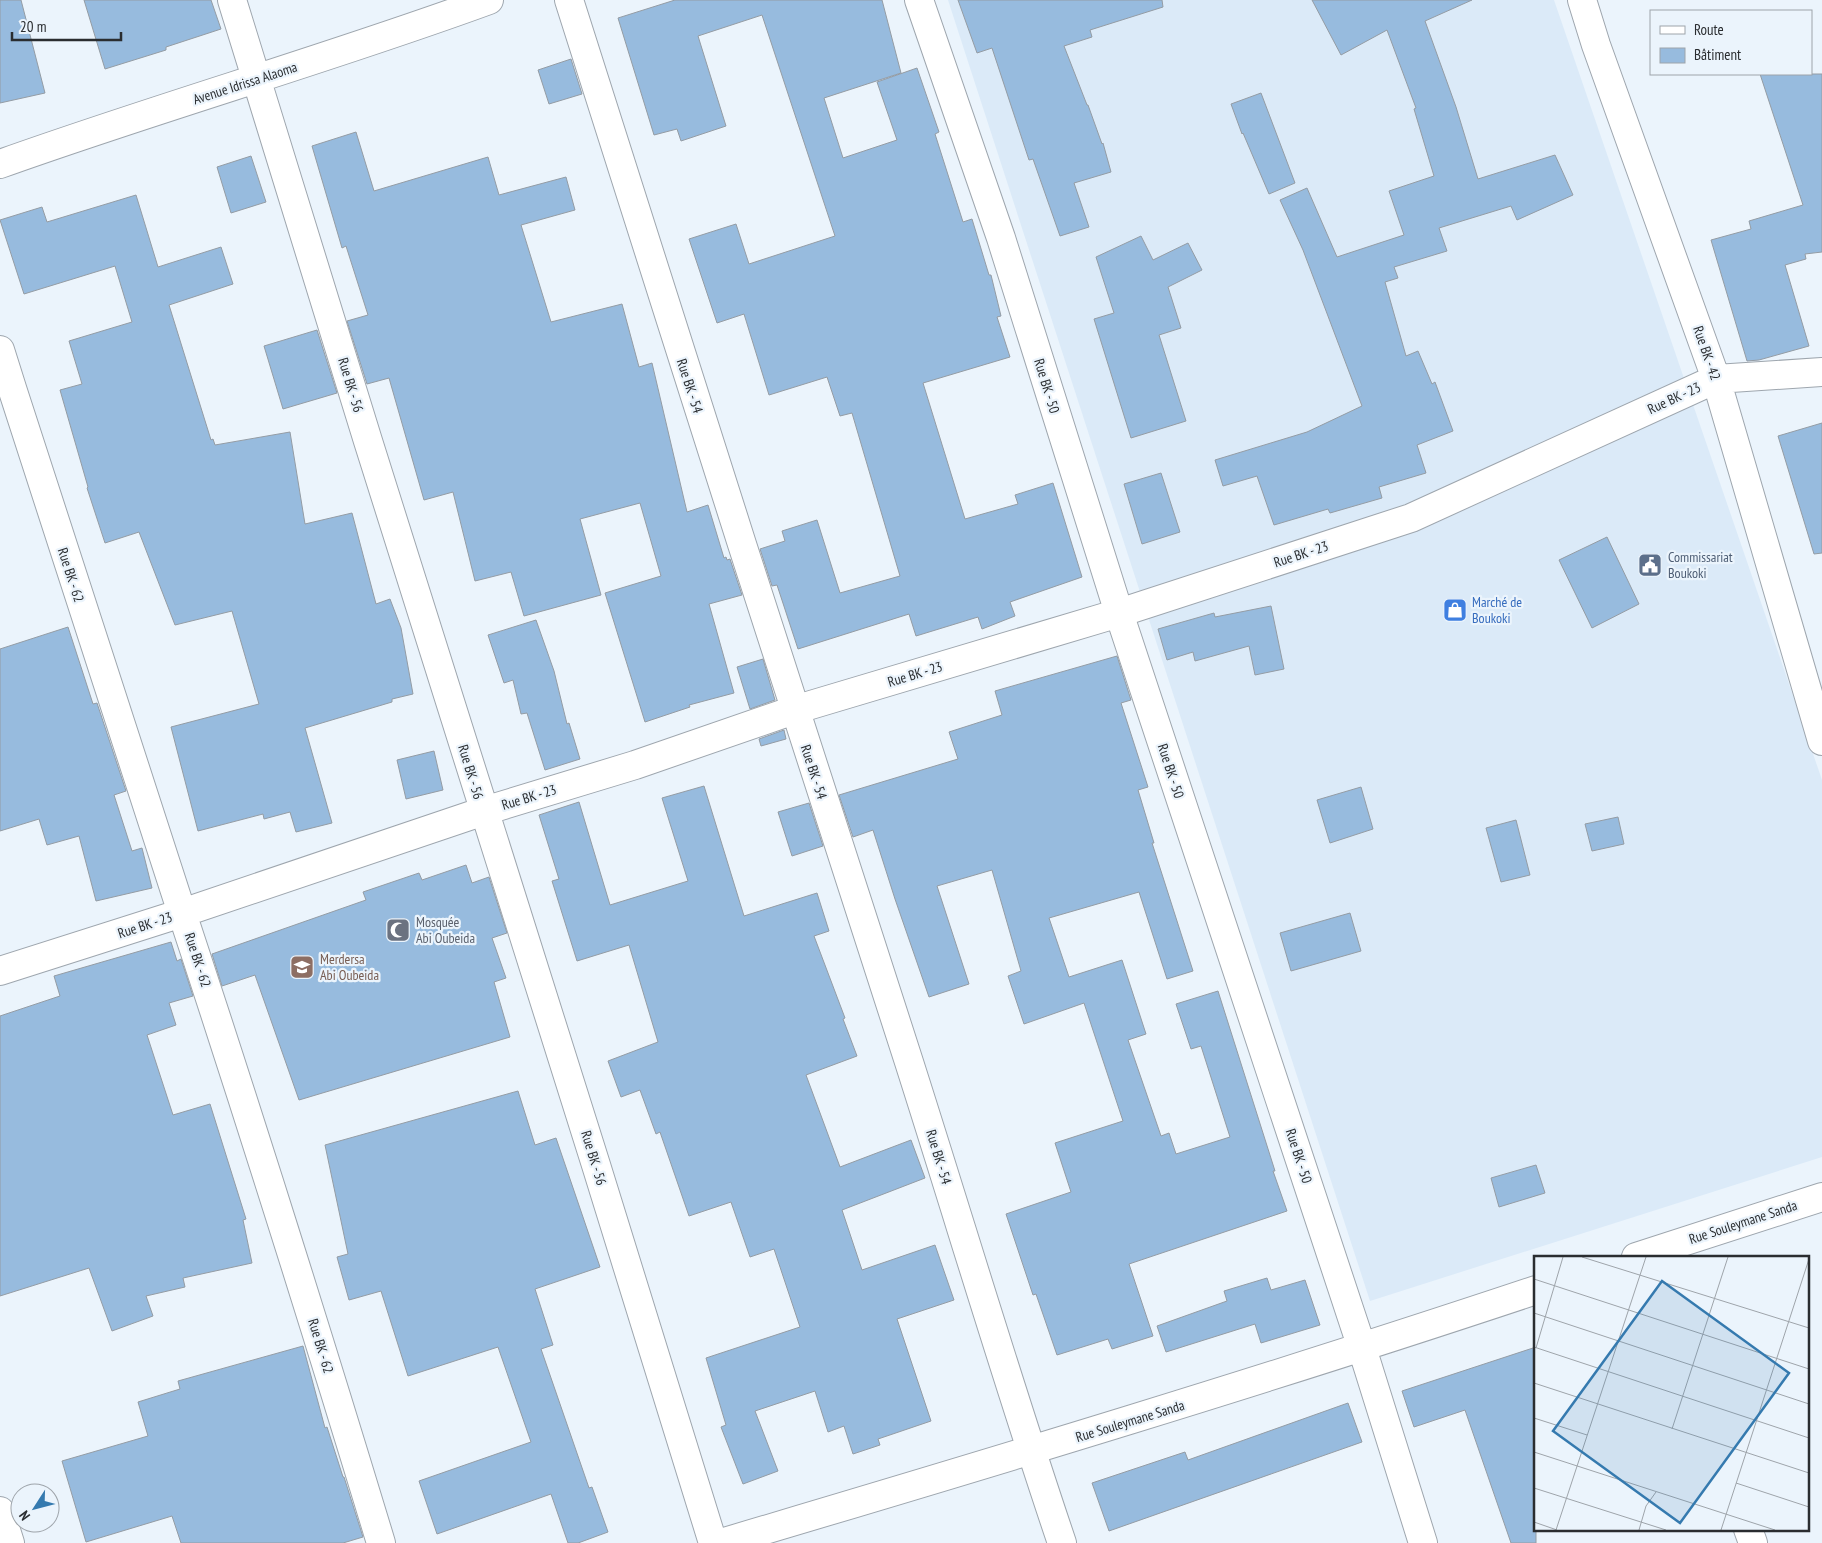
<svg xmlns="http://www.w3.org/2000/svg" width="1822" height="1543" viewBox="0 0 1822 1543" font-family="'PT Sans Narrow',sans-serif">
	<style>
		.built { fill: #dbeaf8 }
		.building { fill: #97bbde; stroke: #949ca4 }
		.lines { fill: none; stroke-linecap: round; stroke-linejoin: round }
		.minor-casing { stroke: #9ea6ae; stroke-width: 30 }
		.minor { stroke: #fff; stroke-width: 28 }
		.labels { text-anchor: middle; stroke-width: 4.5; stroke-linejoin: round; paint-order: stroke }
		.street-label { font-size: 14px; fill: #2a2d30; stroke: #ebf4fc }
		.service-label { font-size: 14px; fill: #4e5e75; stroke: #ebf4fc; text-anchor: start }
		.shop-label { font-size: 14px; fill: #366cbe; stroke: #ebf4fc; text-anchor: start }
		.worship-label { font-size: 14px; fill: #5b616d; stroke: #ebf4fc; text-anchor: start }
		.education-label { font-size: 14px; fill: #785e54; stroke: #ebf4fc; text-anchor: start }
		.inset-road { fill: none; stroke: #9ea4aa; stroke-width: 1 }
		.view { fill: #357aaf; fill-opacity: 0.15; stroke: #357aaf; stroke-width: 2.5 }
		.inset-edge { fill: none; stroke: #2a2d30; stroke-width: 2.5 }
	</style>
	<rect width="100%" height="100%" fill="#ebf4fc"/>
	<path class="built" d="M948,0h606l268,780v377l-452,144z"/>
	<path class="building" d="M0,0h21l24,93 -45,10z
		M84,0h127l10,29 -55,18v3l-61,19z
		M675,0h207l19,73 -77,25 19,60 54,-18 -20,-58 40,-14 22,64 -4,2 28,88 9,-3 17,56h2l10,41 -4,1 13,40 -87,26 42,136 53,-15 -3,-9 38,-12 29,94 -72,25 5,14 -33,13 -4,-12 -62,19 -7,-22 -111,35 -21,-64 -5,1 -12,-37 25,-8 -3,-10 35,-11 23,73 60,-17 -48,-163 -12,3 -13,-39 -58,18 -25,-81 -27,9 -28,-84 47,-15 13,40 86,-28 -73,-221 -64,21 28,90 -45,15 -4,-12 -23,6 -36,-117z
		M958,0h204l1,7 -73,23 2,7 -28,9 23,59h1l14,39 1,-1 8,29 -37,11 15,44 -29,9 -27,-77 -4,1 -37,-112 -15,5z
		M1312,0h160l-47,21 31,86 22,72 77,-24 18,40 -56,25 -6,-14 -72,22 8,23 -53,16 4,11 -13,4 21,74 12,-5 14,33 3,-2 18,49 -36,14 9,28 -47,14 3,11 -52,15 -2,-4 -54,16 -17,-49 -34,10 -8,-26 92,-28 55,-26 -59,-156 -23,-50 27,-12 30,69 67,-22 -15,-44 45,-15 -20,-67 2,-1 -29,-78 -46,25z
		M571,59l11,35 -33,10 -11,-34z
		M1760,74h62v178l-17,2 1,5 -21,6 24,81 -50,14 -12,1 -36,-121 40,-11 -2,-8 54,-16z
		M1261,93l34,90 -26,11 -26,-61 -1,1 -11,-30z
		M356,132l18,59 114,-34 11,38 67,-18 9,33 -54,15 30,97 71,-18 17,63 13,-4 35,149 21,-7 16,53 2,-1 1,3 3,-1 12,36 -33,9 25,89 -45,12 1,2 -45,15 -40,-129 56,-17 -21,-73 -60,16 21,76 -77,21 -13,-44 -36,9 -22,-89 -29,8 -35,-122 -22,6 -20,-63 21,-6 -22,-69 -4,2 -30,-102z
		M251,156l15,46 -35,11 -14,-46z
		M136,195l22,72 63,-20 12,37 -64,21 42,135 2,-1 2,6 75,-13 15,92 47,-11 24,91 14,-5 11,29 12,66 -21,5v3l-87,26 27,95 -36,9 -6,-20 -26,7 -1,-5 -65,17 -27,-104 88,-23 -27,-93 -57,14 -36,-93 -34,11 -18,-55 1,-1 -28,-97 22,-6 -13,-43 63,-19 -17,-56 -91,28 -24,-74 42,-13 5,15z
		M1141,236l12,24 35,-17 14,27 -34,17 13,41 -22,7 27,86 -55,17 -37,-119 20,-6 -18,-56z
		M317,330l20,63 -54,16 -19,-63z
		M1822,423v130l-8,1 -36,-118z
		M1161,473l19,59 -38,12 -18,-60z
		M1607,537l32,67 -47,24 -33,-68z
		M1271,606l13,63 -29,6 -6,-29 -54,15 -2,-9 -26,8 -9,-31 56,-16 1,4z
		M536,620l18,51 13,53 2,-1 11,36 -35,11 -18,-57 -6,1 -8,-34 -9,3 -16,-48z
		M68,627l25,77 4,-1 29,88 -12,4 18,56 10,-3 10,40 -56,13 -17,-65 -32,9 -8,-26 -39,12v-182z
		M1117,656l14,44 -10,3 27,84 -10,3 16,53h-2l41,128 -26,8 -28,-87 -90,26 20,59 53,-17 24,74 -18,6 33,96 8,-3 7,21 54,-17 -29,-91 -10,3 -15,-45 42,-13 57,180h-2l14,40 -158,53 24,72 -41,13 -4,-10 -51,16 -21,-61 -3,1 -27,-81 65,-22 -16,-49 68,-22 -39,-118 -60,21 -16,-48 13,-5 -29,-101 -55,16 32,98 -40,13 -34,-98 -22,-69 -20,7 -14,-42 119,-36 -9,-27 53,-17 -7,-24z
		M763,659l12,41 -25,9 -13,-42z
		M784,730l2,9 -25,7 -2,-7z
		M434,751l9,39 -37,9 -9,-39z
		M704,786l40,130 73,-23 12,38 -15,5 31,82 -2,1 14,37 -51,19 34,92 71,-27 14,38 -83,32 20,60 73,-25 19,55 -57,19 34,102 -53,18 2,6 -27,9 -9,-28 -16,6 -13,-41 -60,20 23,60 -35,13 -22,-57 5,-2 -20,-67 94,-31 -26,-78 -24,8 -19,-55 -42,14 -29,-84 -4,2 -16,-44 -19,7 -13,-36 50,-19 -29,-97 -52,16 -25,-80 7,-2 -20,-64 40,-13 31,103 78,-24 -26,-83z
		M1361,787l12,42 -43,14 -13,-43z
		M809,803l14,43 -31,10 -14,-44z
		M1618,817l6,27 -32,7 -7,-27z
		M1516,820l14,55 -29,7 -15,-54z
		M466,865l6,18 17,-6 18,56 -15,5 14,40 -12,4 16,55 -211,63 -44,-125 -33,11 -10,-32 154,-54 -3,-8 56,-19 3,7z
		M1350,913l11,38 -70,20 -11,-38z
		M171,942l6,19 4,-2 12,37 -24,7 7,22 -29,10 26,80 37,-11 36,115 -3,1 9,43 -69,15 2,9 -39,9 7,20 -41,15 -23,-63 -89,28v-280l60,-20 -6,-20z
		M518,1091l17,54 21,-7 44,129 -65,22 18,56 -12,4 48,139 3,-1 16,45 -30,11h-10l-17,-49 -114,40 -18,-53 112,-39 -33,-95 -90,29 -27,-85 -32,9 -12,-43 11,-3 -23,-109z
		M1536,1165l9,28 -46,14 -8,-29z
		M1267,1278l4,12 34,-10 15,45 -59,18 -6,-19 -89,28 -9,-26 70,-25 -3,-10z
		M303,1346l22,82 2,-1 16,50h1l19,60 -20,6h-162l-9,-27 -86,26 -24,-81 86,-25 -10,-34 42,-13 -2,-8z
		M1536,1347v196h-25l-46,-133 -51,17 -12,-36z
		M1348,1403l14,39 -253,89 -17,-48 93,-31 3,8z"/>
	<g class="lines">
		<g class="minor-casing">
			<path id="minor" d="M232,0l136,441 228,724 117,378
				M569,0c111,355 226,708 340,1062 51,160 99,322 153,481
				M919,0l82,238 118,375 243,735 61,195
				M1582,0l14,45 120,334 106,362
				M0,164c162,-58 328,-105 489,-164
				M0,350c59,188 121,375 182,563 69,209 135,419 199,630
				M0,971l182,-58 302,-102 151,-46 159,-55 325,-97 292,-95 305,-139 106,-7
				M1636,1257l186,-60
				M0,1511l10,32
				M1748,1529l5,14
				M721,1543c273,-81 545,-163 815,-253"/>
		</g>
		<use href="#minor" class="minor"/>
	</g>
	<defs>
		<g id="civic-square" transform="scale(1.25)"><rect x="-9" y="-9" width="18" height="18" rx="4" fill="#5c6f8a" stroke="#ebf4fc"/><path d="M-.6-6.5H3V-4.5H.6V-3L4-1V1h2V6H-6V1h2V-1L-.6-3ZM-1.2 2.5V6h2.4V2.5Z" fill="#fff"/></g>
		<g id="shop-square" transform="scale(1.25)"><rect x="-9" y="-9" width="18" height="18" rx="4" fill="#3f7fe0" stroke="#ebf4fc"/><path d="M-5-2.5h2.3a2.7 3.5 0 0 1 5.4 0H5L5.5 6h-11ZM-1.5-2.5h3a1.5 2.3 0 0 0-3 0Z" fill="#fff"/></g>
		<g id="mosque-square" transform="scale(1.25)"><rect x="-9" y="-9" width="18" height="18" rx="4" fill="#6b7280" stroke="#ebf4fc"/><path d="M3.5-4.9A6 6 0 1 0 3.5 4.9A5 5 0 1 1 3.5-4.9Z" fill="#fff"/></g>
		<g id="school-square" transform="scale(1.25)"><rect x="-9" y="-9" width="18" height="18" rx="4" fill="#8d6e63" stroke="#ebf4fc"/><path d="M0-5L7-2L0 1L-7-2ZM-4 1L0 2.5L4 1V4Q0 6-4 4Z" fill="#fff"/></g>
	</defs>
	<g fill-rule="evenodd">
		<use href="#civic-square" x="1650" y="565"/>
		<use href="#shop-square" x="1455" y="610"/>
		<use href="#mosque-square" x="398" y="930"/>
		<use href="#school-square" x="302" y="967"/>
	</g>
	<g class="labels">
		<g class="street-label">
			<text transform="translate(245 83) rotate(-18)" y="5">Avenue Idrissa Alaoma</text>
			<text transform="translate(1707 353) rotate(71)" y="5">Rue BK - 42</text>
			<text transform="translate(351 385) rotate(73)" y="5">Rue BK - 56</text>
			<text transform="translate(690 386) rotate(72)" y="5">Rue BK - 54</text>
			<text transform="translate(1047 386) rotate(73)" y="5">Rue BK - 50</text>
			<text transform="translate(1674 398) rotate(-25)" y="5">Rue BK - 23</text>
			<text transform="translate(1301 554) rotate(-18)" y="5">Rue BK - 23</text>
			<text transform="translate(71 575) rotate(72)" y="5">Rue BK - 62</text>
			<text transform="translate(915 674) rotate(-17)" y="5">Rue BK - 23</text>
			<text transform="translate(1171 771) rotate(72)" y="5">Rue BK - 50</text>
			<text transform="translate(471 772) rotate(73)" y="5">Rue BK - 56</text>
			<text transform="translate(814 772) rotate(72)" y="5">Rue BK - 54</text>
			<text transform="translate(529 797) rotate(-17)" y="5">Rue BK - 23</text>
			<text transform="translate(145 925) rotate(-18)" y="5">Rue BK - 23</text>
			<text transform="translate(198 960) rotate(72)" y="5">Rue BK - 62</text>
			<text transform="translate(1299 1156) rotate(72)" y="5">Rue BK - 50</text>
			<text transform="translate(939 1157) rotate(73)" y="5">Rue BK - 54</text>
			<text transform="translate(594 1158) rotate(73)" y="5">Rue BK - 56</text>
			<text transform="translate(1743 1222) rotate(-18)" y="5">Rue Souleymane Sanda</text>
			<text transform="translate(321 1346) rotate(73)" y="5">Rue BK - 62</text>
			<text transform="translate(1130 1421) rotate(-17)" y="5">Rue Souleymane Sanda</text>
		</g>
		<g class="service-label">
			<text x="1668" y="562">Commissariat<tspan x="1668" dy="16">Boukoki</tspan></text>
		</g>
		<g class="shop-label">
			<text x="1472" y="607">Marché de<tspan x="1472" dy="16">Boukoki</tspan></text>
		</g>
		<g class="worship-label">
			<text x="416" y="927">Mosquée<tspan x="416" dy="16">Abi Oubeida</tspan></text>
		</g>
		<g class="education-label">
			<text x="320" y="964">Merdersa<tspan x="320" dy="16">Abi Oubeida</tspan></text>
		</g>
	</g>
	<g transform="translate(1534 1256)">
		<rect width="275" height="275" fill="#ebf4fc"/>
		<path class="inset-road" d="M48,1l227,71M0,23l275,90M0,57l275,91M0,91l275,91M2,92l27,-91M0,127l275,90M0,162l53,17M138,173l56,-172M0,196l241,78M202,227l73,24M0,232l132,42M0,266l23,8M22,274l90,-273M105,274l7,-24 10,-14M187,274l88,-271"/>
		<path class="view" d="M128,25l127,92 -109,150 -127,-92z"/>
		<rect width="275" height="275" class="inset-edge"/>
	</g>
	<rect x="1650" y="10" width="162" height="65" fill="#ebf4fc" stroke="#9ea4aa"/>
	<rect x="1660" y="26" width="25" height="8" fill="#ffffff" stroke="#9ea4aa"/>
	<text x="1694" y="35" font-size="15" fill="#2a2d30">Route</text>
	<rect x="1660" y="48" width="25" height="15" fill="#97bbde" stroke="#9ea4aa"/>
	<text x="1694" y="60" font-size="15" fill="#2a2d30">Bâtiment</text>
	<g transform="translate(35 1508) rotate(234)"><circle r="24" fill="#ebf4fc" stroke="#9ea4aa"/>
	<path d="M0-4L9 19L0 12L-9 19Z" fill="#357aaf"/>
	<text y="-8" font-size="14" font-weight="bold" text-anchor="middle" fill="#2a2d30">N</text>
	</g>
	<path d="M12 32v8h109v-8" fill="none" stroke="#2a2d30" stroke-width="2.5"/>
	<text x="20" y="32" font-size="15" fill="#2a2d30" stroke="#ebf4fc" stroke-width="4" paint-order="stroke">20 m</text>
</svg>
